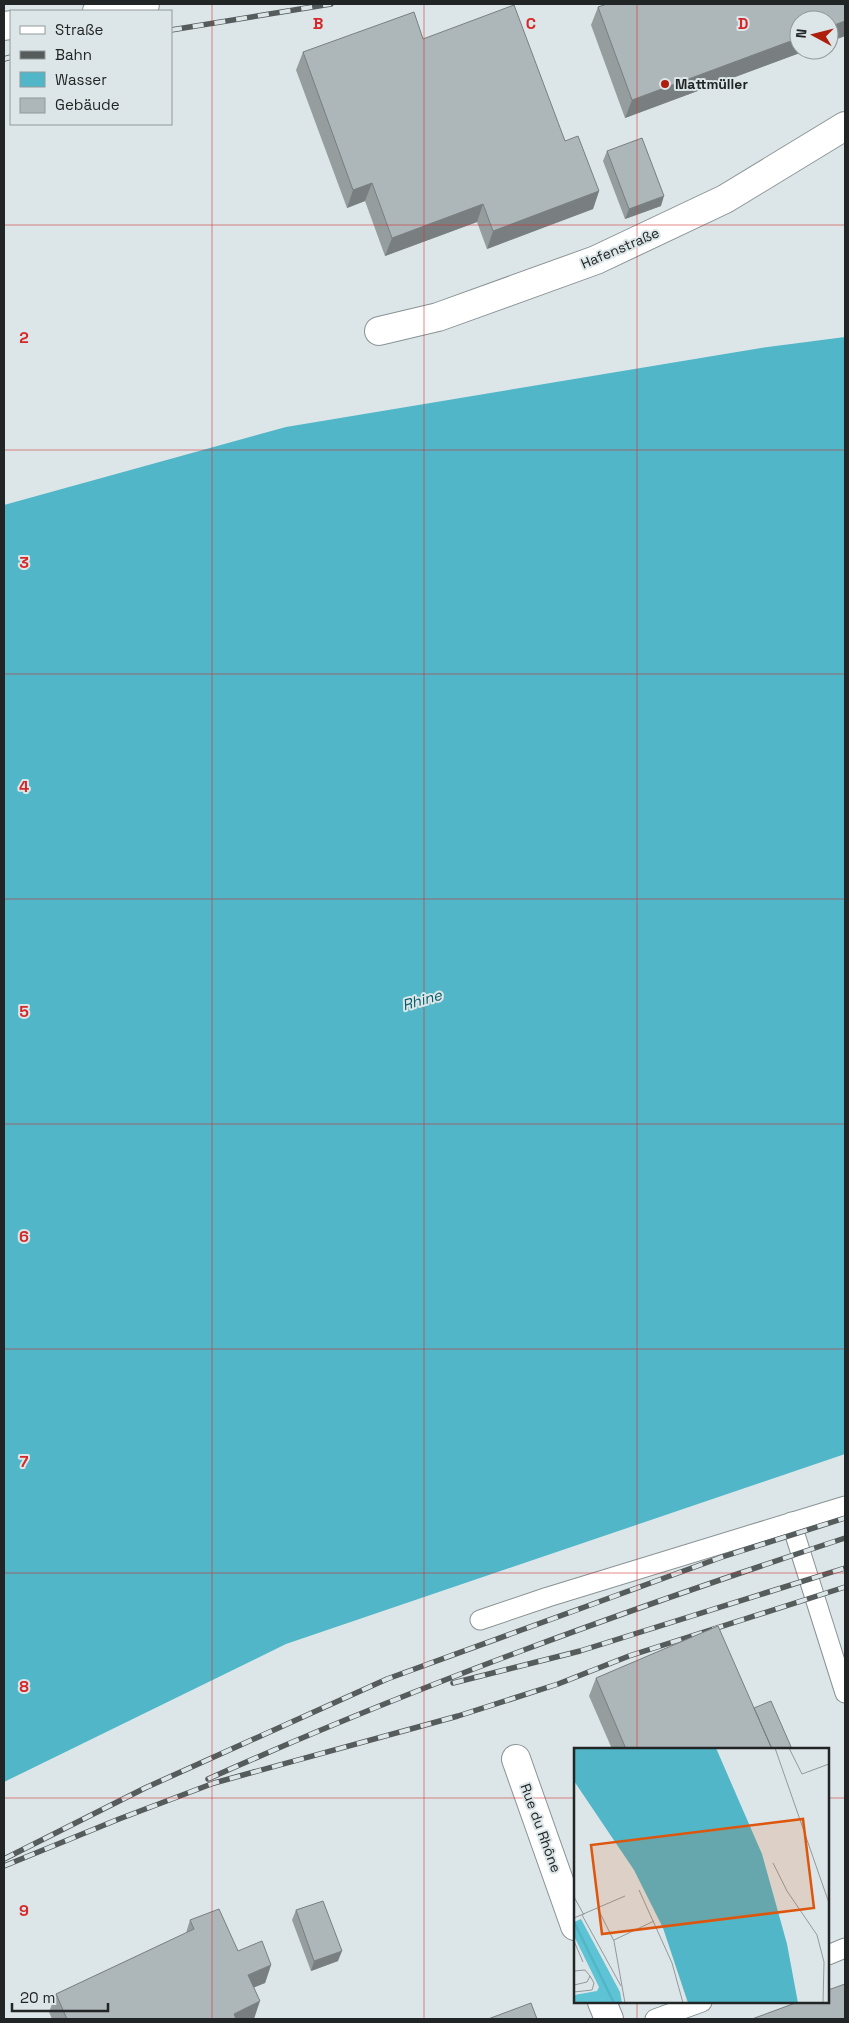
<svg xmlns="http://www.w3.org/2000/svg" width="849" height="2023" viewBox="0 0 849 2023" font-family="'Space Grotesk',sans-serif">
	<style>
		.water { fill: #50b6c8 }
		.lines { fill: none; stroke-linecap: round; stroke-linejoin: round }
		.service-casing { stroke: #899294; stroke-width: 21 }
		.minor-casing { stroke: #899294; stroke-width: 30 }
		.tertiary-casing { stroke: #899294; stroke-width: 30 }
		.service { stroke: #fff; stroke-width: 19 }
		.minor { stroke: #fff; stroke-width: 28 }
		.tertiary { stroke: #fff; stroke-width: 28 }
		.rail-casing { stroke: #565b5c; stroke-width: 5.5 }
		.rail { stroke: #dce6e8; stroke-width: 4; stroke-dasharray: 11; stroke-linecap: butt }
		.wall { fill: #959d9e }
		.shaded-wall { fill: #797f81 }
		.building { fill: #adb6b8; stroke: #797f81 }
		.grid { fill: none; stroke: #d62828; stroke-width: 1; stroke-opacity: 0.55 }
		.poi-dot { fill: #ae1e0d; stroke: #dce6e8; stroke-width: 2 }
		.labels { text-anchor: middle; stroke-width: 4; stroke-linejoin: round; paint-order: stroke }
		.poi-label { font-size: 14px; font-weight: bold; fill: #222526; stroke: #dce6e8; text-anchor: start }
		.street-label { font-size: 14px; fill: #222526; stroke: #dce6e8 }
		.water-label { font-size: 15px; font-style: italic; fill: #055f6c; stroke: #dce6e8 }
		.inset-river { fill: none; stroke: #50b6c8; stroke-width: 2.5 }
		.inset-road { fill: none; stroke: #92999a; stroke-width: 1 }
		.view { fill: #de560d; fill-opacity: 0.15; stroke: #de560d; stroke-width: 2.5 }
		.inset-edge { fill: none; stroke: #222526; stroke-width: 2.5 }
		.grid-label { font-size: 16px; text-anchor: middle; font-weight: bold; fill: #d62828; stroke: #dce6e8; stroke-width: 4; stroke-linejoin: round; paint-order: stroke }
	</style>
	<rect width="100%" height="100%" fill="#dce6e8"/>
	<path class="water" d="M845,337v1117l-559,190 -282,138v-1277l282,-78 475,-79z"/>
	<g class="lines">
		<g class="service-casing">
			<path id="service" d="M791,1522l54,171
				M480,1620l68,-23 297,-91
				M828,1955l17,-7
				M655,2019l47,-17"/>
		</g>
		<g class="minor-casing">
			<path id="minor" d="M379,331l59,-14 158,-57 129,-61 120,-73
				M516,1759l59,167
				M602,2002l7,17"/>
		</g>
		<g class="tertiary-casing">
			<path id="tertiary" d="M97,11l48,-7
				M4,26l7,-1"/>
		</g>
		<use href="#service" class="service"/>
		<use href="#minor" class="minor"/>
		<use href="#tertiary" class="tertiary"/>
		<g class="rail-casing">
			<path id="rail" d="M171,30l160,-26
				M4,59l7,-2
				M453,1683l127,-32 265,-83
				M208,1779c207,-93 421,-170 637,-241
				M4,1859l141,-71 242,-109 335,-122 123,-39
				M4,1866l115,-47 95,-36 244,-67 100,-32 71,-28 216,-69"/>
		</g>
		<use href="#rail" class="rail"/>
	</g>
	<path class="wall" d="M845,4v32l-220,82 -34,-93 7,-18z
		M423,39l142,102 34,50 -6,18 -106,40 -10,-27 -92,34 -20,-55 -18,7 -51,-138 7,-18z
		M607,151l54,55 -36,13 -22,-58z
		M596,1678l158,30 38,41h-180l-23,-53z
		M296,1910l42,51 -27,10 -19,-51z
		M190,1920l48,31 33,14 -6,18 -11,4v32h-202l-3,-7 7,-18 130,-61z"/>
	<path class="shaded-wall" d="M845,21v15l-16,6v-15z
		M799,38v12h9l-183,68 7,-18z
		M372,183l-7,18 -18,7 6,-18z
		M599,191l-6,18 -106,40 6,-18z
		M664,196l-3,10 -36,13 4,-10z
		M483,204l-6,18 -92,34 7,-18z
		M342,1951l-4,10 -27,10 3,-10z
		M271,1965l-6,18 -24,10 7,-18z
		M260,2001l-6,18h-22l2,-5z"/>
	<path class="building" d="M607,4h238v17l-16,6v-7h-30v18l-167,62 -34,-93z
		M514,5l51,136 13,-5 21,55 -106,40 -10,-27 -91,34 -20,-55 -19,7 -50,-138 111,-40 9,27z
		M642,138l22,58 -35,13 -22,-58z
		M718,1626l54,123h-146l-30,-71z
		M771,1701l21,48h-20l-18,-41z
		M323,1901l19,50 -28,10 -18,-51z
		M219,1909l19,42 24,-10 9,24 -23,10 12,26 -26,13 2,5h-169l-11,-25 138,-65 -4,-9z
		M845,1984v35h-93l46,-17h30v-12z
		M531,2003l6,16h-49z"/>
	<path class="grid" d="M212,4v2015M424,4v2015M637,4v1745M4,225h841M4,450h841M4,674h841M4,899h841M4,1124h841M4,1349h841M4,1573h841M4,1798h571M828,1798h17M637,2002v17"/>
	<circle class="poi-dot" cx="665" cy="84" r="5"/>
	<g class="labels">
		<g class="poi-label">
			<text x="675" y="89">Mattmüller</text>
		</g>
		<g class="street-label">
			<text transform="translate(620 248) rotate(-23)" y="5">Hafenstraße</text>
			<text transform="translate(541 1828) rotate(70)" y="5">Rue du Rhône</text>
		</g>
		<g class="water-label">
			<text transform="translate(422 1000) rotate(-16)" y="5">Rhine</text>
		</g>
	</g>
	<g transform="translate(574 1748)">
		<rect width="255" height="255" fill="#dce6e8"/>
		<path d="M7,171l39,73 2,11h-48v-8l23,-4 2,-4 -25,-51v-14z" fill="#5ec3d4"/>
		<path d="M0,0h142l46,106 25,90 11,59h-110l-25,-75 -29,-58 -60,-89z" fill="#50b6c8"/>
		<path class="inset-river" d="M0,174l40,81"/>
		<path class="inset-road" d="M201,0l54,155M215,0l13,26 27,-10M199,115l14,28 30,44 7,27 -1,41M65,142l33,73 11,40M0,149l10,18M24,161l16,32 11,62M8,167l39,71M0,170l51,-22M40,192l40,-19M0,193l9,21M0,223l11,-1 5,6 -3,6 -13,3M0,244l18,-2 2,-7 -4,-7"/>
		<path class="view" d="M229,71l11,89 -212,26 -11,-89z"/>
		<rect width="255" height="255" class="inset-edge"/>
	</g>
	<g class="grid-label">
		<text x="318" y="29">B</text>
		<text x="531" y="29">C</text>
		<text x="743" y="29">D</text>
		<text x="24" y="343">2</text>
		<text x="24" y="568">3</text>
		<text x="24" y="792">4</text>
		<text x="24" y="1017">5</text>
		<text x="24" y="1242">6</text>
		<text x="24" y="1467">7</text>
		<text x="24" y="1692">8</text>
		<text x="24" y="1916">9</text>
	</g>
	<rect width="849" height="2023" fill="none" stroke="#222526" stroke-width="10"/>
	<rect x="10" y="10" width="162" height="115" fill="#dce6e8" stroke="#92999a"/>
	<rect x="20" y="26" width="25" height="8" fill="#ffffff" stroke="#92999a"/>
	<text x="55" y="35" font-size="15" fill="#222526">Straße</text>
	<rect x="20" y="51" width="25" height="8" fill="#565b5c" stroke="#92999a"/>
	<text x="55" y="60" font-size="15" fill="#222526">Bahn</text>
	<rect x="20" y="72" width="25" height="15" fill="#50b6c8" stroke="#92999a"/>
	<text x="55" y="85" font-size="15" fill="#222526">Wasser</text>
	<rect x="20" y="98" width="25" height="15" fill="#adb6b8" stroke="#92999a"/>
	<text x="55" y="110" font-size="15" fill="#222526">Gebäude</text>
	<g transform="translate(814 35) rotate(277)"><circle r="24" fill="#dce6e8" stroke="#92999a"/>
	<path d="M0-4L9 19L0 12L-9 19Z" fill="#ae1e0d"/>
	<text y="-8" font-size="14" font-weight="bold" text-anchor="middle" fill="#222526">N</text>
	</g>
	<path d="M12 2003v8h96v-8" fill="none" stroke="#222526" stroke-width="2.5"/>
	<text x="20" y="2003" font-size="15" fill="#222526" stroke="#dce6e8" stroke-width="4" paint-order="stroke">20 m</text>
</svg>
